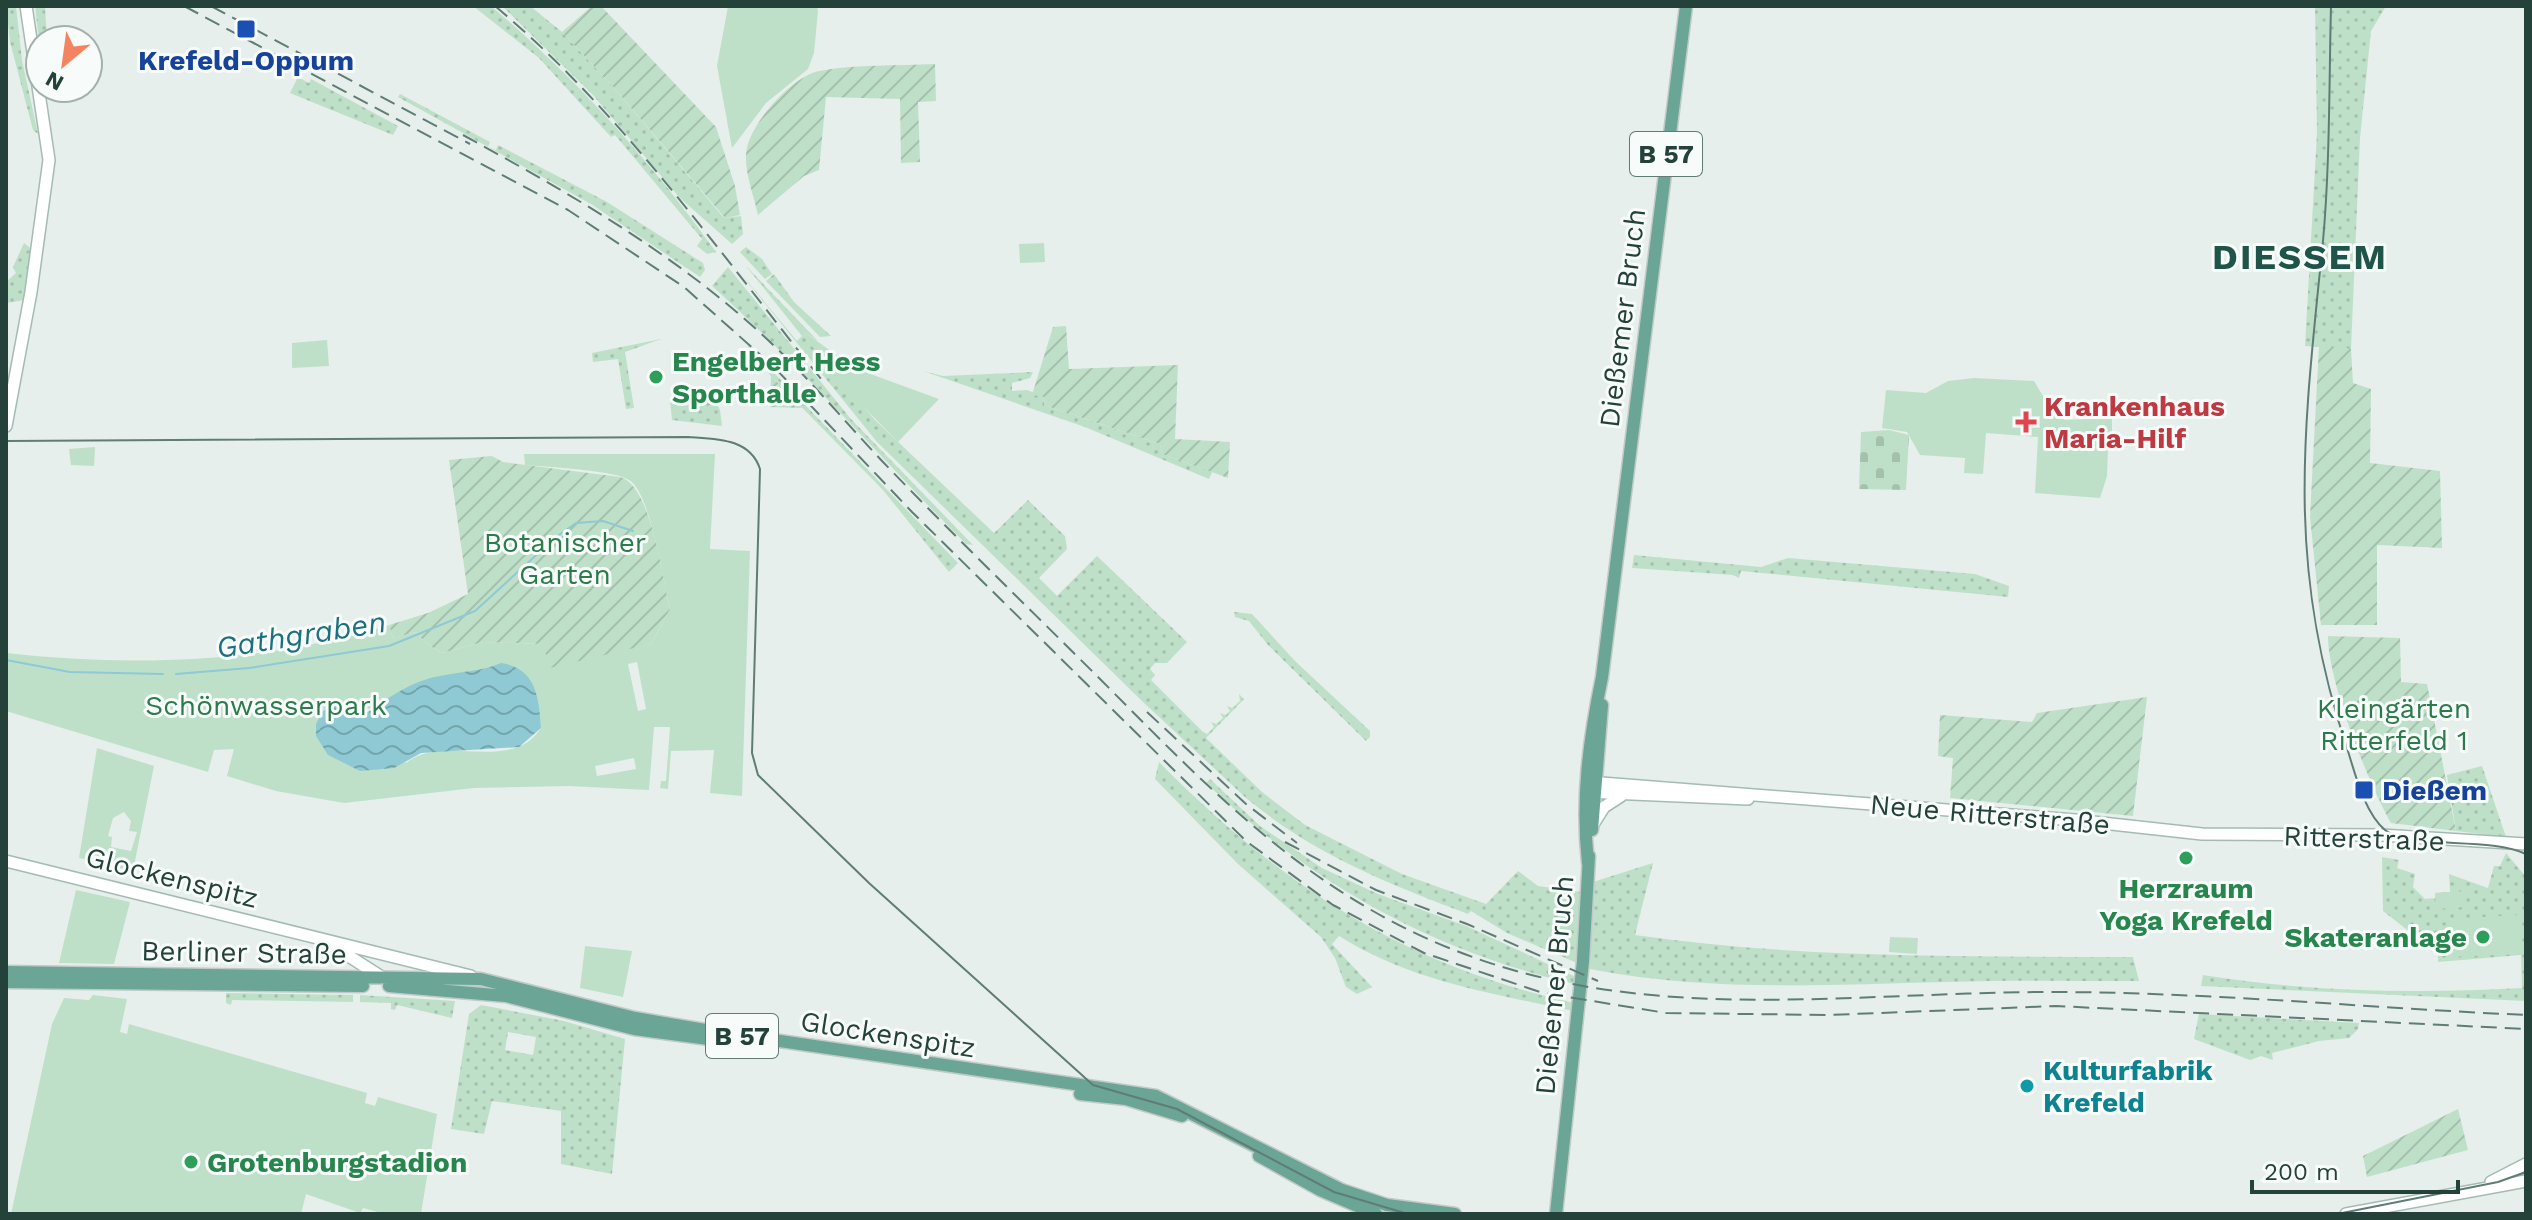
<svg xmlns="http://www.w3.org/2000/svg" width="2532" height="1220" viewBox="0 0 2532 1220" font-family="'Work Sans',sans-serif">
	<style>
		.grass { fill: url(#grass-dots); fill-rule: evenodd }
		.cemetery { fill: url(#cemetery-stones) }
		.park { fill: #bfe0c8; fill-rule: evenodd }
		.garden { fill: url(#garden-furrows) }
		.water { fill: url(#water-waves) }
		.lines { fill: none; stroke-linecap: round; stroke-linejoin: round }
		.stream { stroke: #8ec9d4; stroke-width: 2 }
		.secondary-casing { stroke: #a4bbb3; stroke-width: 14 }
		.primary-casing { stroke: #c2cac8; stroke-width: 15 }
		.secondary { stroke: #fff; stroke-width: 11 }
		.primary { stroke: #6aa596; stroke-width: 12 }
		.tram { stroke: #5f7d75; stroke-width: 2 }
		.rail { stroke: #5f7d75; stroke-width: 2; stroke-dasharray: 16 8; stroke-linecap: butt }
		.transit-dot { fill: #1a4fb4; stroke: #f7fbf9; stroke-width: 3 }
		.leisure-dot { fill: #2e9e5b; stroke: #f7fbf9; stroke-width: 3 }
		.health-dot { fill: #e0444e; stroke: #f7fbf9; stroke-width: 3 }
		.culture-dot { fill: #0f9aa8; stroke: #f7fbf9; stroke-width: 3 }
		.labels { text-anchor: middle; stroke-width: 6; stroke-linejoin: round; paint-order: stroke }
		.shield { fill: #f7fbf9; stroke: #637a73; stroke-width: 2 }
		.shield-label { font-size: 26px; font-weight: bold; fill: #24423a }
		.transit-label { font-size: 28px; font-weight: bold; fill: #164399; stroke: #f7fbf9 }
		.street-label { font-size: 28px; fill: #24423a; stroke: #f7fbf9 }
		.leisure-label { font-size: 28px; font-weight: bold; fill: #27864d; stroke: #f7fbf9; text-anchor: start }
		.health-label { font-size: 28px; font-weight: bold; fill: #be3a42; stroke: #f7fbf9; text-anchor: start }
		.park-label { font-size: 28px; fill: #2d7a4b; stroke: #f7fbf9 }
		.culture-label { font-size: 28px; font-weight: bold; fill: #0d838f; stroke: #f7fbf9; text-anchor: start }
		.water-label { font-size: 30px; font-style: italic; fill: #1c6f80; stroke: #f7fbf9 }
		.district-label { font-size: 36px; font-weight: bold; letter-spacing: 2px; fill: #1f5548; stroke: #f7fbf9 }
	</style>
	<defs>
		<pattern id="grass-dots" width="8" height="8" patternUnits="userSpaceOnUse" patternTransform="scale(2)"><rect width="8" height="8" fill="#bfe0c8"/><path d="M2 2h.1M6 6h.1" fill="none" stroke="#a4c1ad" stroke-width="1.8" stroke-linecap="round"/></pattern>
		<pattern id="cemetery-stones" width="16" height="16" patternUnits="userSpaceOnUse" patternTransform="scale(2)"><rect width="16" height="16" fill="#bfe0c8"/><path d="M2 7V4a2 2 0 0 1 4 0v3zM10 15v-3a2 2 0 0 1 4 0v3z" fill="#a4c1ad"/></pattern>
		<pattern id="garden-furrows" width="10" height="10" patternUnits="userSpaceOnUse" patternTransform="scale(2)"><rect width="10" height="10" fill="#bfe0c8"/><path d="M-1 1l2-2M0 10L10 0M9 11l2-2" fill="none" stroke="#a4c1ad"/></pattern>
		<pattern id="water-waves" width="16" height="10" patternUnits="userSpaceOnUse" patternTransform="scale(2)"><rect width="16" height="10" fill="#8ec9d4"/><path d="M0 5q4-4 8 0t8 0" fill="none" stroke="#74a5ad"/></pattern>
	</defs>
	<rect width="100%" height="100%" fill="#e6efeb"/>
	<path class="grass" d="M6,6h10l6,54 16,74 -5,-4 -23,-88z
		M35,6h10l2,34h-7v9z
		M473,6h18c84,71 161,156 225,246l-9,2 -10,-8 5,-7 -87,-104 -4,2 -72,-79z
		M502,6h28l32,26 54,58 108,128 17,-2 2,18 -11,10 -53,-47 -86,-102z
		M2315,6h71l-15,25 -11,107 -9,211 -46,-3 12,-213z
		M298,77l11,6 2,-4 87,47 -5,9 -103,-42z
		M400,94l90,48 -2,5 8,3 2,-5 109,57 96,61 2,7 -5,7 -109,-73 -193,-107z
		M24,243l9,7 -8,50 -19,3v-21l10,-9 -3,-6z
		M746,247l16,12 10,15 -7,5 -25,-27z
		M746,266l72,75 -12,-8 -2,3 71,84 119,113 34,-33 37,36 2,13 -28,29 18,18 40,-40 90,86 -20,21h-12l-5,6 5,6 -4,5 51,51 5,3 7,-7 -3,-5 5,2 7,-6 -3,-5 5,2 5,-4 -3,-5 5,2 8,-7 -1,-7 5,5 -38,39 56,54 43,33 97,49 84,30 32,-33 20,15 43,6 -4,71 -70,-30 -36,-22 -3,3c-83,-32 -153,-59 -222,-116l-103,-96 -266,-260 -139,-172 59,71 5,-5z
		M728,267l122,151 123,127 -7,-1c-85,-85 -164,-177 -254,-258z
		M774,274l20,28 37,34 -11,1 -54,-56z
		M661,339l-36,13 9,56 -8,1 -8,-50 -25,3 -1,-9z
		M746,344l212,219 -9,9 -66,-82 -112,-114z
		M923,371l20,5 90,-4 -3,6 -18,5v8l15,-1 18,7 -1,8 116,39 2,10 50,18 -3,7 -124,-52z
		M711,394l9,16 2,16 -50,-6 -2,-19z
		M1634,555l127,12 27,-9 187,16 34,12 -1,11 -267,-26 -2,7 -6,-3 -101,-7z
		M1234,612l18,2 43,47 75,70v6l-4,4 -98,-96 -19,-24 -14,-4z
		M1159,762c122,124 248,205 420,242l-1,8c-82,-18 -166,-30 -239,-76l-7,8 40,43 -15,7 -11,-7 -11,-29 -14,-21 -83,-73 -83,-85z
		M2482,766l24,71 -50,-6 -9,-56z
		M1210,779l50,47 62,42 56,26 88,32 110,51 -1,7c-142,-33 -263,-100 -369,-201z
		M2506,853l20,24v124l-325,-15 2,-11c105,17 214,19 319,13l-1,-33 -83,7v-8l-55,-43 -1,-54 17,3 -2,8 18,6 -2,13 12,12 10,-1v-5l15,-1 -1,-18 39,14 6,-22h6z
		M1653,863l-18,72c166,24 331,21 498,22l6,24c-65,0 -130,-1 -195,1 -118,3 -237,10 -354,-13l3,-87z
		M226,993l127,2v7l-121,-2 -1,5 -5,-2z
		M360,995l95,6 -3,17 -55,-13 -2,5 -4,-1v-6l-31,-1z
		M481,1005l83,16 61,18 -13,135 -51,-10v-53l-69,-10 -8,33 -33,-5 18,-115zM508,1032l28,5 -3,18 -28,-5z
		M2199,1014l160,9 -1,6 -9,9 -30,3 -47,12 1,7 -12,-4 -11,4 -56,-21z"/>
	<path class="cemetery" d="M1889,430l20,5 -3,55 -47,-1 2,-57z"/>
	<path class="park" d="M728,6h89l1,5 -4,42 -6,16 -42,34 -34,45 -15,-82z
		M1044,243l1,19 -25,1 -1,-19z
		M806,333l48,35 85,31 -41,43 -47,-48 -47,-58z
		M327,340l2,26 -37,2v-25z
		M1974,378l60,3 12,20 18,19 48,-2v29l-4,1 -1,28 -7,22 -65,-5 3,-56 -52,-4 -3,41 -19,-1 1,-15 -45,-3 -13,-23 -25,-4 4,-38 40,3 22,-12z
		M95,447l-1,19 -23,-1 -2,-16z
		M524,454h191l-5,95 40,2 -8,245 -32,-3 4,-43 -43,1 -3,38 -8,-1 1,-7h5l4,-54h-16l-5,63 -80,-4 -95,2 -130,15 -68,-12 -49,-15 7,-27 -20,1 -6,22 -202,-61v-58c128,14 259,10 383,-28l4,13 23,-6 11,12 15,9 41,-11 60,2 66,8 42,-8 19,-35c-7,-27 -19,-116 -41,-129 -15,-10 -83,-13 -104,-15zM637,662l9,47 -8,2 -10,-47zM493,667l43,26 5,35c-29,46 -97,5 -135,35l-45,-52c6,1 57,-26 70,-31 19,-8 44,-3 62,-13zM634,758l2,11 -39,7 -2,-10z
		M97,748l57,18 -21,105 -54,-13zM124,812l7,9 -2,10 8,1 -6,19 -20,-4 1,-10 -4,-1 5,-18z
		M76,890l54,12 -16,62 -55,-1z
		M2466,891l1,16 -31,2 -1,-16z
		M2518,915l2,39 -72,3 -2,-38z
		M1890,937l28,1 -1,16 -28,-2z
		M585,946l47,5 -9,46 -43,-9z
		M93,995l34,4 -7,33 7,2 2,-10 238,69 -2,10 10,3 3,-9 59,17 -16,100h-36l-22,-6 -3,5 -54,-19 -5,20h-290l41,-190 12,-26 25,2z"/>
	<path class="garden" d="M592,6h9l115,121 19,59 5,29 -15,3 -109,-128 -54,-58z
		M935,64l1,37 -18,1 2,60 -19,1 -1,-64 -74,-2 -7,73 -15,6 -46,39c-4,-19 -13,-41 -12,-60 0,-28 46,-79 73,-84 37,-7 78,-5 116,-7z
		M1066,326l3,43 109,-4 -3,74 55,3 -2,36 -66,-24 -2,-10 -116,-39 1,-8 -13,-2 21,-68z
		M2319,345l32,4 2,34 18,6 -1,74 70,8 2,77 -65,-3v80h-56l-11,-108z
		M771,376l31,32 -32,-1z
		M492,456l11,6 117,15c32,9 42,101 50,132l-19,35 -101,24 -7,-24 -60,-2 -41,11 -15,-9 -11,-12 -23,6 -4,-13 39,-12 40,-19 -19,-134z
		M2328,636l72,2 1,44 26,2 29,147 -65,-8c-23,-41 -63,-141 -63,-187z
		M2147,697l-14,119 -183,-18 3,-40 -15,-2 2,-41 92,7 5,-9z
		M2458,1109l10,41 -101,27 -4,-21z"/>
	<path class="water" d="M501,663c35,5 38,34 40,65l-22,19 -98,6 -27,15 -34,3 -32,-16 -12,-19v-12l6,-12 11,-7 35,7c23,-16 44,-31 72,-36 22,-5 40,-4 61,-13z"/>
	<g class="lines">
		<path class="stream" d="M6,660l64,12 93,2
			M176,674l73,-6 140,-22 86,-35 81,-74 20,-14 27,-2 30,10"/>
		<g class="secondary-casing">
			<path id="secondary" d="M6,426l25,-134 18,-132 -23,-154
				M1589,782l486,38 127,14 179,1 145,9
				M1586,792l162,7
				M1592,826l12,-19 17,-11
				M6,861l465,115
				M333,946l50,32
				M2491,1182l35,-18
				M2346,1214l180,-33"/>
		</g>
		<g class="primary-casing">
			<path id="primary" d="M1592,830l10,-125
				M1588,863c-7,-64 1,-123 14,-186l84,-671
				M6,972l475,7 154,39 70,12 451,66 186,94 45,15 68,9
				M6,982l357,4
				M389,986l117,10 128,33 75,10
				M1080,1094l46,5 56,17
				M1259,1156l61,34 56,24
				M1556,1214l27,-253 6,-105"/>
		</g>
		<use href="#secondary" class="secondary"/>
		<use href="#primary" class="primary"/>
		<path class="tram" d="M2331,6c-2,78 -1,157 -8,235 -19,189 -38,322 24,507 8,25 17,64 38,82 24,20 105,6 141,24
			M6,441l682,-4c28,2 62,1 72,32l-8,284 6,22 111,108 224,202 84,24 157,83 74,22
			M2337,1214l161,-32 28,-10"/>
		<path class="rail" d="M184,6l384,204 116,77 90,80 138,145 334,329 87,64 91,48 119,40 123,20 163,2 227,-9 470,23
			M211,6l259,138
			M495,6c127,106 223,245 326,373
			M463,135c108,59 216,121 306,206 41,38 76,81 114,121 75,78 152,152 228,228 104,105 198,201 338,258 194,79 398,44 601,44 158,0 318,16 476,23
			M1147,712l99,92 51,39
			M1285,842l91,48 91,34 131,57"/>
	</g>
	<g class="transit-dot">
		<rect x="236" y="19" width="20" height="20" rx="4"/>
		<rect x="2354" y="780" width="20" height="20" rx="4"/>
	</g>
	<g class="leisure-dot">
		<circle cx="656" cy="377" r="8"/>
		<circle cx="2186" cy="858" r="8"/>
		<circle cx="2483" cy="937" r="8"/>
		<circle cx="191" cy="1162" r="8"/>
	</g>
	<path class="health-dot" d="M2022 410h8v8h8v8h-8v8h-8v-8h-8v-8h8z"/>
	<circle class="culture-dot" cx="2027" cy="1086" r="8"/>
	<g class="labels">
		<g class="shield">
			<rect x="1630" y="132" width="72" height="44" rx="6"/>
			<rect x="706" y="1014" width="72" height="44" rx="6"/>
		</g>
		<g class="shield-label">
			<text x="1666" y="163">B 57</text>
			<text x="742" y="1045">B 57</text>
		</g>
		<g class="transit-label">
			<text x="246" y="70">Krefeld-Oppum</text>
			<text x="2382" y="800" text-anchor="start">Dießem</text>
		</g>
		<g class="street-label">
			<text transform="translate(1622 318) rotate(-83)" y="10">Dießemer Bruch</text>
			<text transform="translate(1990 814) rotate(5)" y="10">Neue Ritterstraße</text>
			<text transform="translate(2364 838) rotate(2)" y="10">Ritterstraße</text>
			<text transform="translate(172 877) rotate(14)" y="10">Glockenspitz</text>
			<text transform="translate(244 952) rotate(1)" y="10">Berliner Straße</text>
			<text transform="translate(1554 985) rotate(-85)" y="10">Dießemer Bruch</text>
			<text transform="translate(888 1034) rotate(9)" y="10">Glockenspitz</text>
		</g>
		<g class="leisure-label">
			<text x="672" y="371">Engelbert Hess<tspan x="672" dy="32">Sporthalle</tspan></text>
			<text x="2186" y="898" text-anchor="middle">Herzraum<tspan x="2186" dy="32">Yoga Krefeld</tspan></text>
			<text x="2467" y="947" text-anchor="end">Skateranlage</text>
			<text x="207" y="1172">Grotenburgstadion</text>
		</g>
		<g class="health-label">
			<text x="2044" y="416">Krankenhaus<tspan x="2044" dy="32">Maria-Hilf</tspan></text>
		</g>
		<g class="park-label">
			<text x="565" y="552">Botanischer<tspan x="565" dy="32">Garten</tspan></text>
			<text x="266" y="715">Schönwasserpark</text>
			<text x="2394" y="718">Kleingärten<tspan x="2394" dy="32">Ritterfeld 1</tspan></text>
		</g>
		<g class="culture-label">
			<text x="2043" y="1080">Kulturfabrik<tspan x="2043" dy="32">Krefeld</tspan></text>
		</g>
		<g class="water-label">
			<text transform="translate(301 635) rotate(-9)" y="10">Gathgraben</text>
		</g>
		<g class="district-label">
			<text x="2300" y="269">DIESSEM</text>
		</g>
	</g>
	<rect width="2532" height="1220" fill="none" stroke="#24423a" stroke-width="16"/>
	<g transform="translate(64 64) rotate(209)"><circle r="38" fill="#f7fbf9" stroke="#a3b1ad" stroke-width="2"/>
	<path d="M0-6L14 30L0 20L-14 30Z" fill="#f4845f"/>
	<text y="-12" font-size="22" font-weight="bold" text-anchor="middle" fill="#24423a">N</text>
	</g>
	<path d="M2252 1180v12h206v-12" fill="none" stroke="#24423a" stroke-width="4"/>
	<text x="2264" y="1180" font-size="24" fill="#24423a" stroke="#f7fbf9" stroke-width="6" paint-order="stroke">200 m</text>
</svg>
